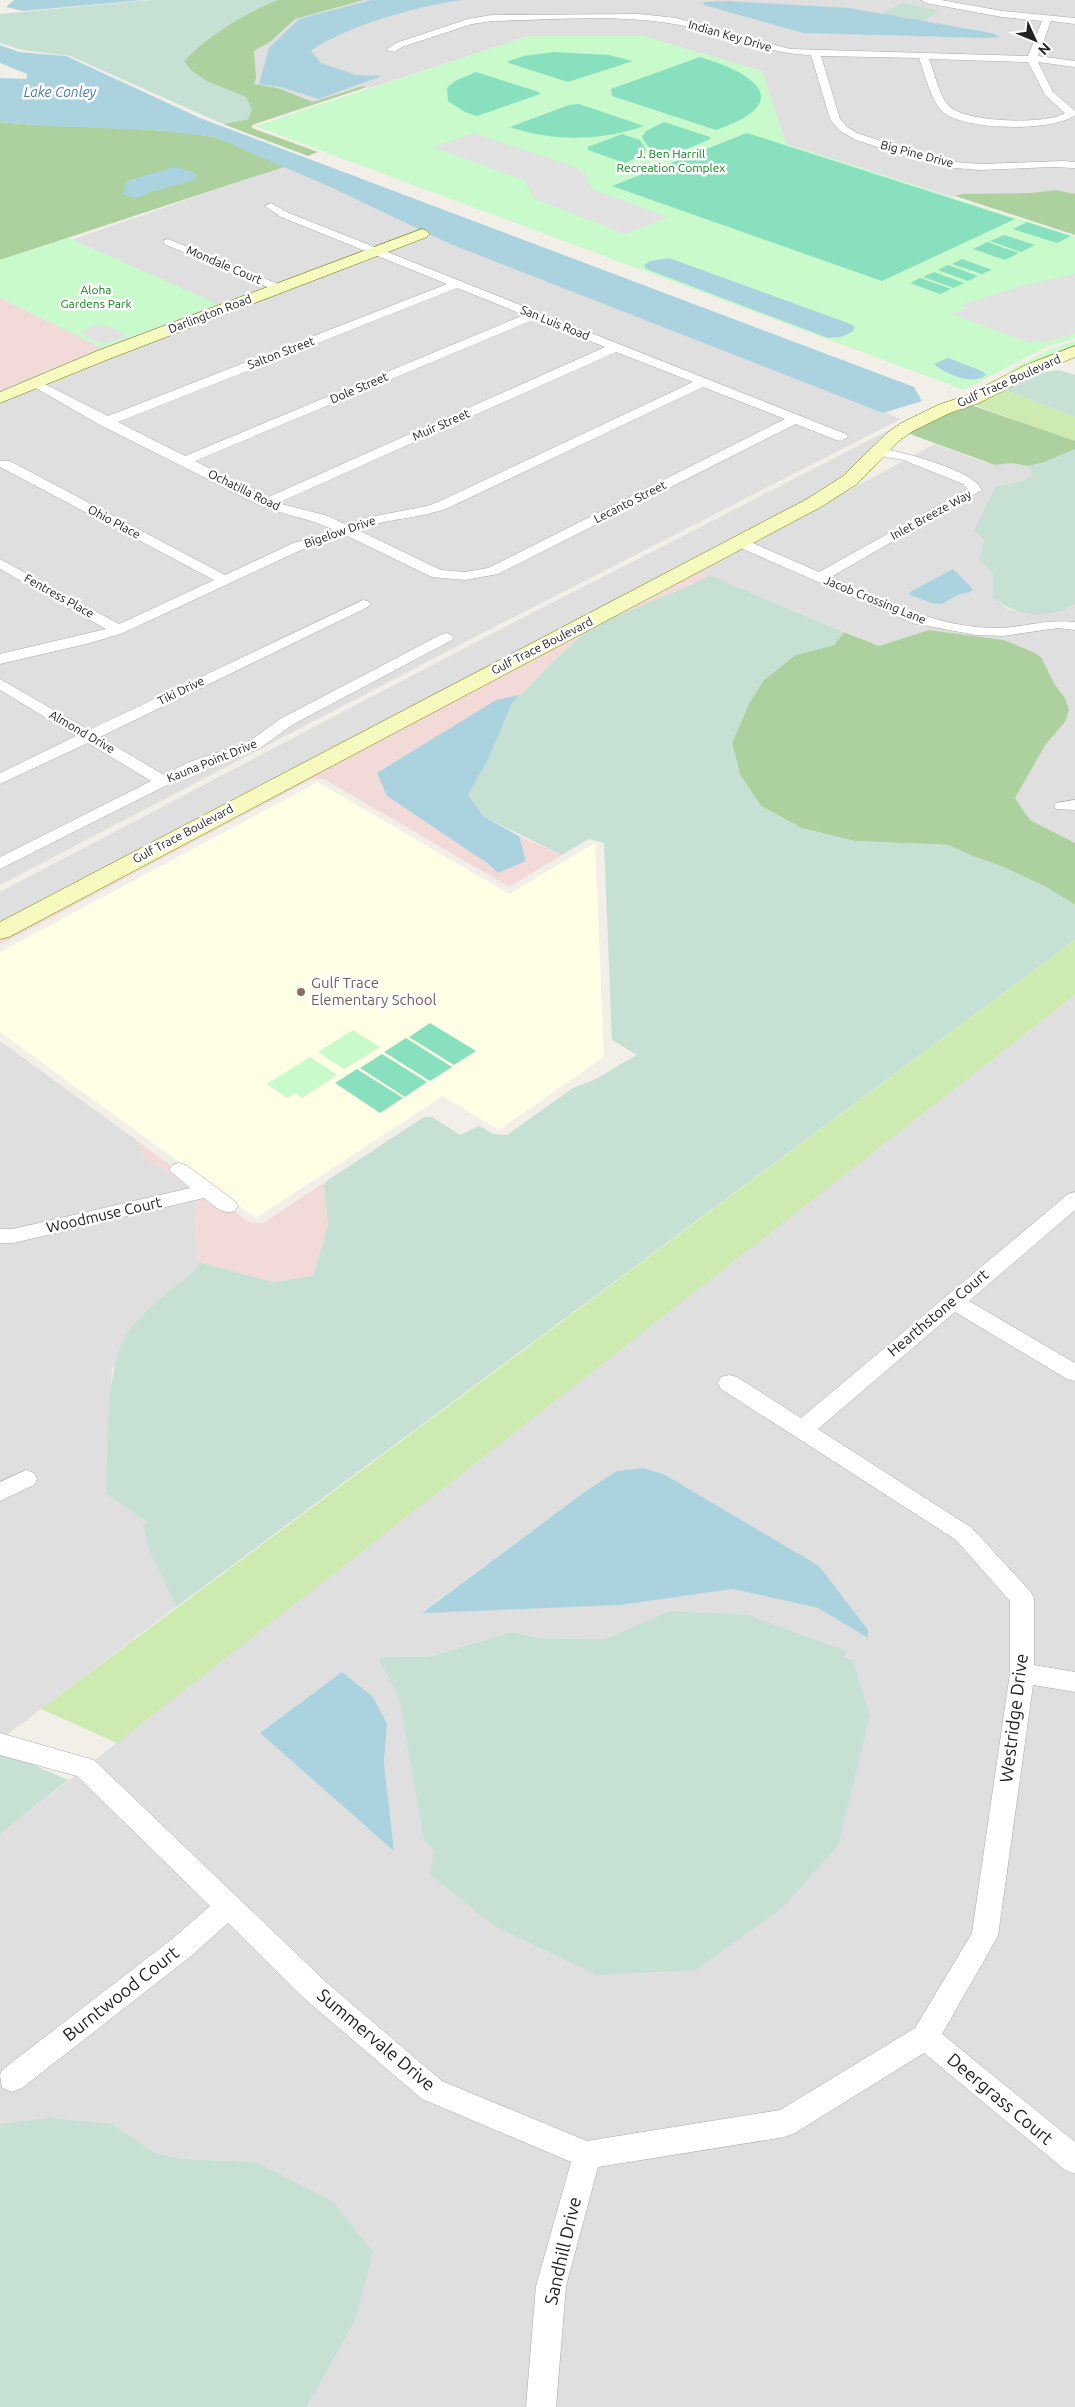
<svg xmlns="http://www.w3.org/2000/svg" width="1075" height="2407" viewBox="0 0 1075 2407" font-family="Ubuntu,sans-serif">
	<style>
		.residential { fill: #e0dfdf; fill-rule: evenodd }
		.commercial { fill: #f2dad9 }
		.education { fill: #ffffe5 }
		.grass { fill: #cdebb0 }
		.forest { fill: #add19e }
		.wetland { fill: #c6e0d4 }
		.park { fill: #c8facc }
		.pitch { fill: #88e0be }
		.parking { fill: #e2e2e2 }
		.water { fill: #aad3df }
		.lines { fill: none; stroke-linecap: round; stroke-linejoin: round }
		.street-casing { stroke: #a9a9a9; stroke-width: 1 }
		.secondary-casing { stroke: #707d05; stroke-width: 1 }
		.street { fill: #fff; fill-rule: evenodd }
		.secondary { fill: #f7fabf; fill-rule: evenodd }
		.education-dot { fill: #8d6e63; stroke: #fff; stroke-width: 2 }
		.labels { text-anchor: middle; stroke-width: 5; stroke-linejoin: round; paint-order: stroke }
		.far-street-label { font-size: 12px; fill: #222; stroke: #fff }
		.far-park-label { font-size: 12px; fill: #0c8416; stroke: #fff }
		.far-water-label { font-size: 14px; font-style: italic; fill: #4a7aab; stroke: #fff }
		.education-label { font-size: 15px; fill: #785e54; stroke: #fff; text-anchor: start }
		.street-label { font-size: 15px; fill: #222; stroke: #fff }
		.near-street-label { font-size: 18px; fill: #222; stroke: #fff }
	</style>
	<rect width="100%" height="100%" fill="#f2efe9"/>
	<path class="residential" d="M364,0h711v194l-19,-4 -25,3 -69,1 -10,3 -166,-53 -24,-73 -233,-35 -159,52 -7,-2 -41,14 -9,2 -35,-14 -24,-4v-33l16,-9 26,-24z
		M287,165l156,69 458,185 -428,219 -473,247v-495l33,-16 38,-134z
		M897,426l-54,51 -39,28 -804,421v-34l478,-251z
		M935,444l52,19 8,2 17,-2 15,3 6,3 -2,7 -8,5 -27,5 -21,45 9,9 -5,19 14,16v23l15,11 13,3 54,-9v240l-45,-23 -15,-22 31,-54 19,-22v-24l-10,-13 -15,-28 -36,-17 -75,-10 -50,16 -181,-75z
		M1075,995v1412h-768l48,-86 -99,-159 -75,-3 -28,-7 -41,-28h-112v-290zM665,1475l203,163 -50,-30 -85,-19 -112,16 -199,7 161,-119zM669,1611l176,41 -2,6 -419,182 -25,-141 -20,-40 53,-3 80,-24 26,6 67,1zM387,1724l-3,39 10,87 -134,-117z
		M0,1041l136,99 9,17 49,34 4,76 -53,46 -33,57 -6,124 41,28 4,33 25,52 -176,133z"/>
	<path class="commercial" d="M0,298l102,50 -102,42z
		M698,571l11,4 -18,10 -75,31 -30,16 -32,28 -34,35 -24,6 -118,72 120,100 28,-12 -7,-25 43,19 -53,32 -185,-108h-12l-312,166v-6z
		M136,1140l113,82 14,1 65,-43 -4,5 4,40 -15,51 -39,6 -76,-20 -4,-71 -49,-34z"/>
	<path class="education" d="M318,782l191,112 86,-51 9,214 -105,73 -56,-34 -187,122 -256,-186v-80z"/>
	<path class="grass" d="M1005,390l70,27v25l-100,-37z
		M1075,940v55l-958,748 -76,-34z"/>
	<path class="forest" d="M277,0h87l-69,19 -25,23 -16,9 2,27 -2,6 24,4 35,14 50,-16 4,1 -115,38v3l66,24 -10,4 -85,-32 25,-5 -2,-21c-21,-7 -51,-17 -62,-37 23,-26 61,-48 93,-61z
		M0,122c71,7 143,3 214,15 26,5 54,18 79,27l-293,96z
		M1056,190l19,4v41l-120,-39 7,-2 69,-1z
		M971,405l104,36v8l-32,14 -16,3 -15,-3 -17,2 -88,-32 24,-14z
		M929,630l75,10 31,13 6,4 14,28 10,13 4,12 -4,12 -19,22 -31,54 15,22 45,23v62l-29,-18 -43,-20 -28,-10 -27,-12 -94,-4 -53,-13 -40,-22 -21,-31 -8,-32 17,-40 15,-23 31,-25 39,-10 10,-13 35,14z"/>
	<path class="wetland" d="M150,0h127c-30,12 -71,37 -93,61l5,8 18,12 39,16 6,13 -4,9 -25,5 -153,-68 -48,-6 -22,-7v-29z
		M903,3l36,8 -16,10 -42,-7z
		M1059,370l16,5v42l-70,-27 26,-16z
		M1075,449v155c-27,17 -58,12 -82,-6v-23l-14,-16 5,-19 -10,-9 22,-45 27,-5 8,-5 1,-6 -5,-4 16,-3z
		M709,575l135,57 -10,13 -39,10 -31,25 -15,23 -17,40 8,32 21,31 40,22 53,13 94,4 27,12 28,10 43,20 29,18v35l-899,667 -25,-52 -8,-28 4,-5 -41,-28c2,-44 -1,-118 18,-155 11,-24 54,-53 74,-72v-5l76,20 39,-6 15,-51 -4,-40 4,-5 96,-63h8l28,18 19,-9 14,8 14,1 66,-47 21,-8 43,-25 -25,-15 -8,-197 -15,-4 -27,16 -78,-38 -16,-22 21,-37 22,-53 43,-45 32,-28 30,-16 75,-31z
		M669,1611l79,4 98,36 -2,6 9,3 17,55 -32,131 -56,62 -86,62 -99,5 -103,-49 -64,-52 4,-24 -10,-10 -25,-141 -21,-41 54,-2 80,-24 26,6 67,1z
		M0,1750l68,30 -68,54z
		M49,2118l63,6 41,28 28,7 75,3 76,39 41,51 -18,69 -48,86h-307v-283z"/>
	<path class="park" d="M529,36h115l118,35 24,73 289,93v101l-33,11 -78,41 -709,-264z
		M69,238l148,66 -115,44 -102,-50v-38z
		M1075,341v6l-62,28 -6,-3 40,-21z
		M353,1030l27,17 -36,22 -26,-17z
		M310,1057l27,18 -35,23 -7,-5 -8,5 -20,-14z"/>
	<path class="pitch" d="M554,52l55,3 24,6 -65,21 -62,-20 18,-6z
		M700,57c56,17 96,45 16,73l-104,-34 -1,-7z
		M476,72l63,20 1,2 -63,22 -12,-4 -17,-11 -1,-13 8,-7z
		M579,104l65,22c-43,15 -91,16 -134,1l59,-22z
		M664,122l46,15v2c-21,9 -54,28 -68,-2l4,-6z
		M747,133l268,86 -133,62 -270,-95z
		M622,134l18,6 6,10 -3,5 -18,8 -37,-13v-3z
		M1027,222l44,14 -14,7 -44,-14z
		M1004,235l31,10 -14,7 -31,-11z
		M987,242l32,11 -14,7 -32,-11z
		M962,259l30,11 -10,4 -30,-10z
		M948,265l30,11 -10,5 -30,-11z
		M934,272l30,11 -10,5 -31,-11z
		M920,278l31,11 -11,5 -30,-11z
		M430,1023l46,28 -22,14 -45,-28z
		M406,1038l46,29 -22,14 -46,-29z
		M382,1054l45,28 -22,15 -45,-29z
		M357,1069l46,29 -23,15 -45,-30z"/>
	<path class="parking" d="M474,133l99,33 13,9 5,14 77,28 -43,17 -90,-35 -11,-19 -91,-33z
		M1075,274v59l-31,10 -7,-3 -7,3 -78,-29 14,-6 -5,-3 60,-19z
		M104,325l20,8 2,4 -20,6 -12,-2 -14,-8 12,-7z"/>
	<path class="water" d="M14,0h130l-121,11 -17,-4z
		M371,0h92c-42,5 -118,26 -152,51l10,12 35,12 26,1 -63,23 -39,-12 -21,-3 10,-36 30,-29z
		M726,1l123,7 143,25 8,4 -14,1 -183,-5 -99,-28 -1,-3z
		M0,45l19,7 47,4 134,62 714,269 8,14 -39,12 -435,-170 -111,-53 -122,-53 -61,-7 -108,-4 -46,-4v-44l27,1v-5l-27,-11z
		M170,168h9l16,5 2,3 -5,5 -42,11 -14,6 -13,-4 4,-13z
		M669,258l184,67 2,3 -3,4 -11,5 -13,1 -182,-69 -2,-4 6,-4z
		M948,358l34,13 4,4c-13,11 -41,-1 -52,-11z
		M953,569l20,20 -3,3 -12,3 -16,9 -10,-1 -22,-8v-3z
		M520,695l-9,10 -22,53 -21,37 16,22 35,19 7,25 -28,12 -11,-10 -100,-67 -10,-23 119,-73z
		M644,1468l21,7 154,91 49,64v8l-50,-30 -85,-19 -112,16 -199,8 161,-120 34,-22z
		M342,1672l31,25 14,27 -3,39 10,88 -134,-118z"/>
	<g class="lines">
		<g class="street-casing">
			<path id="street" d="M921,0h20l61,11 73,7v6l-24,-3 -13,35 37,5v6l-37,-5 15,30 22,19v4c-21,17 -113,16 -133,-4 -12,-13 -17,-36 -23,-53l-98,-2 19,63 7,8 10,6 54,18 44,11 25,2 83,-3 12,1v6l-24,-1 -71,3 -25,-2 -40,-9 -59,-19 -16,-9 -10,-12 -19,-64c-47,-1 -90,-24 -137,-31 -57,-10 -124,-4 -182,-3l-20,3 -70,23 -8,5 -8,-2 10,-7 72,-24 24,-4 147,-1 37,4 114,31 238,7 14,-35 -40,-4 -76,-14zM929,59l99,3 17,33 20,18c-17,12 -102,10 -117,-8 -10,-12 -13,-32 -19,-46z
				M271,203l18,10 557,221 2,3 -7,4 -5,-1 -40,-16 -298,150 -33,6 -33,-3 -87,-42 -44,15 -178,83 -33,10 -90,21v-10l106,-25 -106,-60v-10l119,65 95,-44 -214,-113v-6h10l215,114 66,-31 43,-14c-23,-11 -49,-15 -73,-24l-161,-81 -73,-42 2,-3h8l71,36 339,-132 -166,-67 -16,-11zM457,288l67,27 -339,141 -67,-34zM535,319l70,28 -339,151 -71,-37zM616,352l77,30 -255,120 -11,4 -67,13 -13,6 -19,-9 -50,-13zM703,387l82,32 -297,149 -23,4 -24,-2 -83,-40c28,-12 61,-11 90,-22z
				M168,239l115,47 2,2 -6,4 -4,-2 -111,-46v-4z
				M880,448c22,4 94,22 102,42l-151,87c55,24 110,53 172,51 24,-2 47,-9 72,-6v8l-17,-2 -55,8 -27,-1 -64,-12 -176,-77 -2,-3 7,-4 5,1 73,32 149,-83 -5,-5 -60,-24 -28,-5 -2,-3 2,-3z
				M363,600l5,1 2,3 -2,3 -268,130 64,38 25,-13 58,-19 33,-24 162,-85 5,-1 7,4 -2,3 -160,85 -33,24 -58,19 -201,101v-12l151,-76 -63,-38 -88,41v-11l76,-37 -76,-46v-11l89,51z
				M1075,800v10l-19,-1 -2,-3 2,-3z
				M179,1163l7,2 49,36 3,5 -3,5c-13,4 -21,-5 -31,-13l-191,45h-13v-14h13l177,-41 -21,-18 3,-5z
				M1075,1192v18l-106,91 106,62v18l-8,-2 -112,-67 -137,117 154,99 58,63 4,7v67l41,7v20l-42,-7 -35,251 -56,98 133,108v32l-10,-4 -141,-117 -129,80 -10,4 -187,30 -32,119 -10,121h-30l10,-121 35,-124 -149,-63 -116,-99 -78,-77 -38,34 -168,131 -10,4 -10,-4 -2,-13 2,-5 170,-131 38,-33 -133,-130 -77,-21v-22l94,27 232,222 116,99 145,60 193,-31 135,-82 57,-95 38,-260v-72l-54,-61 -235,-151 -3,-6 3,-6 8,-2 8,2 64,41 267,-224z
				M26,1470l8,3 3,6 -3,6 -34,16v-19z"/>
		</g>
		<g class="secondary-casing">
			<path id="secondary" d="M422,229l5,2 3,3 -3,3 -318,122 -109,44v-11l97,-41z
				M1075,346v11l-37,16 -59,30 -29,10 -37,18 -14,10 -42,43 -36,23 -812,430 -9,2v-17l807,-423 36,-23 44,-43 14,-10 37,-18 29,-10 59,-30z"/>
		</g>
		<use href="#street" class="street"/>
		<use href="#secondary" class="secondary"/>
	</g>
	<circle class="education-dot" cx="301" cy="992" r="5"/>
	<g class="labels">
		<g class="far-street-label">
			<text transform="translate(730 36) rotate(16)" y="4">Indian Key Drive</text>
			<text transform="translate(917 154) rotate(15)" y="4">Big Pine Drive</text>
			<text transform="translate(224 265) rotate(23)" y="4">Mondale Court</text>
			<text transform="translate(210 314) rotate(-21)" y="4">Darlington Road</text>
			<text transform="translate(555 323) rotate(22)" y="4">San Luis Road</text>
			<text transform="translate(281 353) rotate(-21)" y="4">Salton Street</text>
			<text transform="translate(1009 381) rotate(-24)" y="4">Gulf Trace Boulevard</text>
			<text transform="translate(359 388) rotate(-23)" y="4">Dole Street</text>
			<text transform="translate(441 425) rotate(-24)" y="4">Muir Street</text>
			<text transform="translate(244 490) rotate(26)" y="4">Ochatilla Road</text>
			<text transform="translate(630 502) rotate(-27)" y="4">Lecanto Street</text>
			<text transform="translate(931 515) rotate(-29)" y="4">Inlet Breeze Way</text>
			<text transform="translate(114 522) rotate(28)" y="4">Ohio Place</text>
			<text transform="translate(340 532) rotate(-19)" y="4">Bigelow Drive</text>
			<text transform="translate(59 596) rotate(29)" y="4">Fentress Place</text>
			<text transform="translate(875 600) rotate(22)" y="4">Jacob Crossing Lane</text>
			<text transform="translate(542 646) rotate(-27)" y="4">Gulf Trace Boulevard</text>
			<text transform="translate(181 691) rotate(-26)" y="4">Tiki Drive</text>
			<text transform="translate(82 732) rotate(30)" y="4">Almond Drive</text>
			<text transform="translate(212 761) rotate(-22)" y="4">Kauna Point Drive</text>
			<text transform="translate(183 834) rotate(-28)" y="4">Gulf Trace Boulevard</text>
		</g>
		<g class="far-park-label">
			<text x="671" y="158">J. Ben Harrill<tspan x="671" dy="14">Recreation Complex</tspan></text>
			<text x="96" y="294">Aloha<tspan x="96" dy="14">Gardens Park</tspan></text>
		</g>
		<g class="far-water-label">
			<text x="60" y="97">Lake Conley</text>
		</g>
		<g class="education-label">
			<text x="311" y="988">Gulf Trace<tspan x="311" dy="17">Elementary School</tspan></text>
		</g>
		<g class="street-label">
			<text transform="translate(104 1215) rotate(-13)" y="5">Woodmuse Court</text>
			<text transform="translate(938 1313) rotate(-40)" y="5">Hearthstone Court</text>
		</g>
		<g class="near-street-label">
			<text transform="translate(1014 1718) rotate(-83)" y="6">Westridge Drive</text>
			<text transform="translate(121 1994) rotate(-38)" y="6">Burntwood Court</text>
			<text transform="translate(376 2040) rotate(40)" y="6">Summervale Drive</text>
			<text transform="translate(1000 2099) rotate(40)" y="6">Deergrass Court</text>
			<text transform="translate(563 2251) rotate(-77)" y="6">Sandhill Drive</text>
		</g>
	</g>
	<g transform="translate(1035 40) rotate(134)" stroke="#ffffff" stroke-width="4" paint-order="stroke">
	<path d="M0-4L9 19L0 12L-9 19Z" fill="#222222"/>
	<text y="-8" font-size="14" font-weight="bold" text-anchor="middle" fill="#222222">N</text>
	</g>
</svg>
